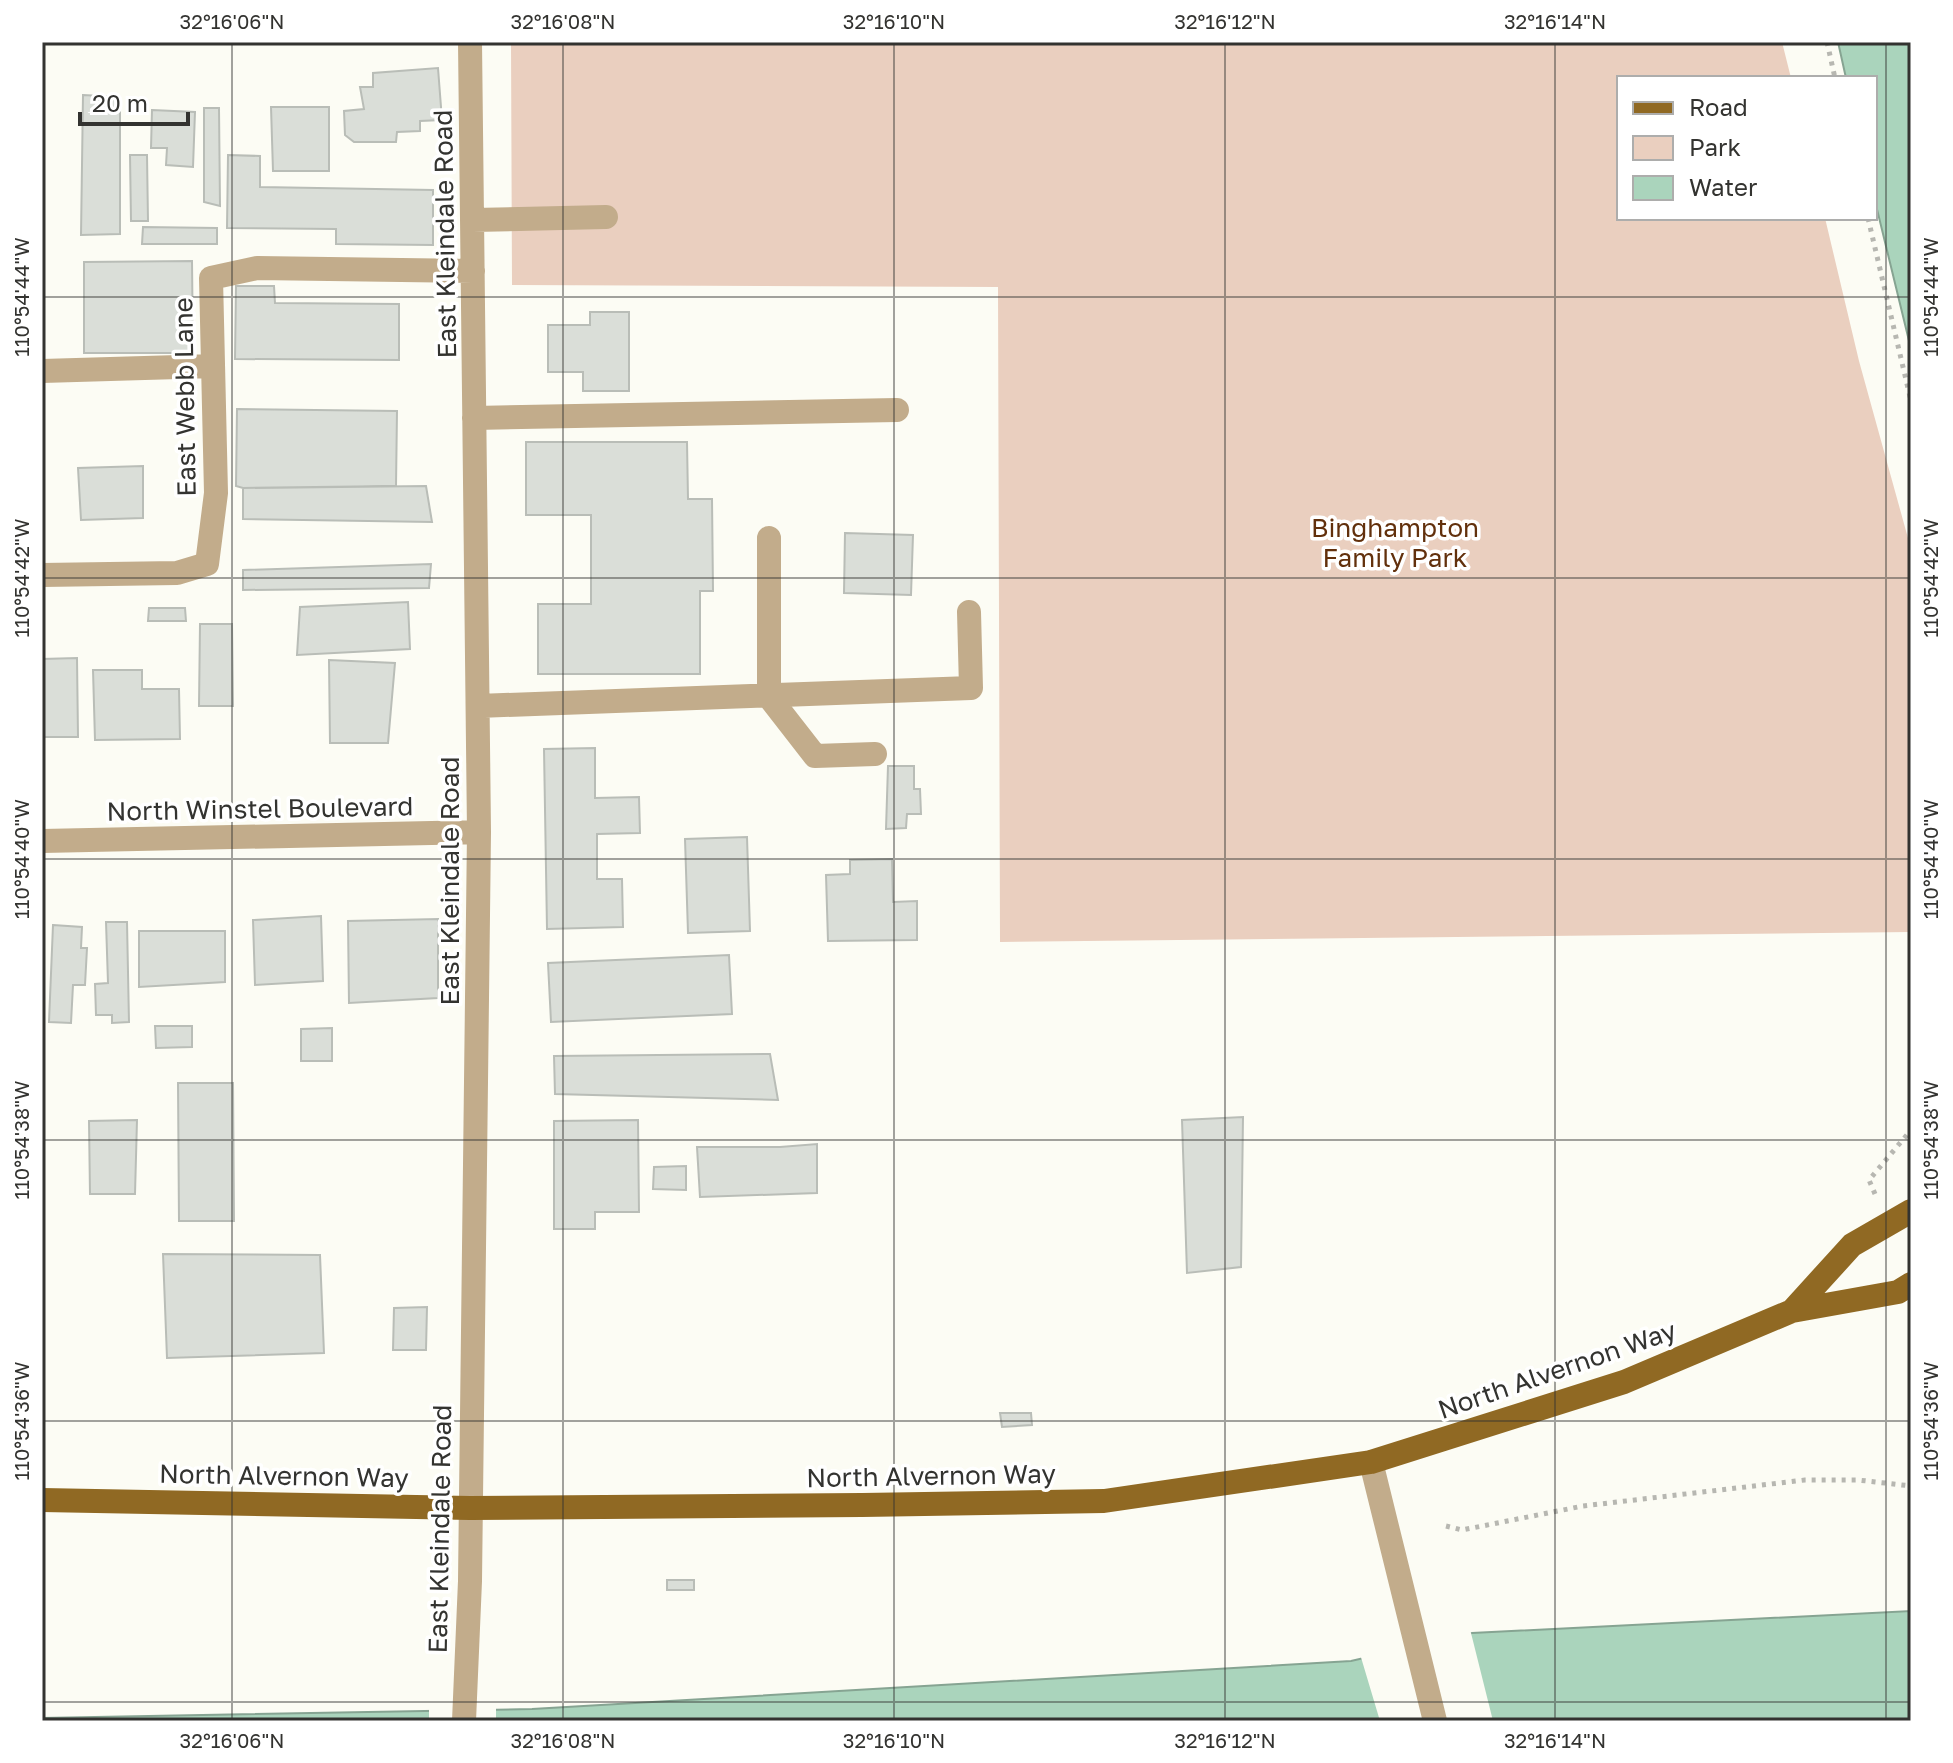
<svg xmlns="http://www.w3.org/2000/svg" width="1953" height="1763" viewBox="0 0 1953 1763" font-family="'Golos Text',sans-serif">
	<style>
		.green { fill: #eacfbf }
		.water { fill: #aad4bc; stroke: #86a492; stroke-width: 2 }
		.pier { fill: #fcfcf4 }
		.building { fill: #daded8; stroke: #b9bdb7; stroke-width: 2 }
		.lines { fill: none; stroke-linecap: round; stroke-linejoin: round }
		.path { stroke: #b7b7b1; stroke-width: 5; stroke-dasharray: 4 6; stroke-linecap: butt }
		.minor { stroke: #c2ac8b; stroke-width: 24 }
		.major { stroke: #906923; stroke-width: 24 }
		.ticks { fill: none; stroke: #333330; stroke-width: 2; stroke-opacity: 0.45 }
		.labels { text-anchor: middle; stroke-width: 7; stroke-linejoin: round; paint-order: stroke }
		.street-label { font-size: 26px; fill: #333330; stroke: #fff }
		.park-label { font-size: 26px; fill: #62300c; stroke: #fff }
		.neatline { fill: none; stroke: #333330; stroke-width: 3 }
		.ticks-label { font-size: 20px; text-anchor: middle; fill: #333330 }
	</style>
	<rect width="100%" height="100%" fill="#fcfcf4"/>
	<path class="green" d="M511,42h1271l9,36h-172v140h206l34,143 52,188v383l-911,10 -2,-655 -486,-2z"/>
	<path class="water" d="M1838,42h73v307l-36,-148v-123h-29z
		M1911,1611v110h-1869v-3l490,-9 819,-48 121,-28z"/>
	<path class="pier" d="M1470,1629l23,92h-113l-20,-67z
		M429,1706h67v15h-67z"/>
	<path class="building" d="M438,68l4,52 -22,1v10l-23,1 -1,10h-42l-9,-7 -1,-24 20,-2 -4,-22h13v-14z
		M83,95l37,2v137l-39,1z
		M271,107h58v64h-56z
		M204,108h15l1,98 -16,-4z
		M152,110l43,2 -2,55 -27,-2 1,-17h-16z
		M130,155h17l1,66h-17z
		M228,155l32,1v31l173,3v55l-97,-1v-15l-109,-1z
		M143,227l74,1v16h-75z
		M192,261l1,92h-109v-91z
		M236,286h38l1,17 124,1v56l-164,-1z
		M590,312h39v79h-46v-19h-35v-47h42z
		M237,409l160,2 -1,75 -153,2 -7,-2z
		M526,442h161l1,57h24l1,92h-13v83h-162v-70h53v-89h-65z
		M143,466v52l-62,2 -3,-52z
		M426,486l6,36 -189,-3v-31z
		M845,533l68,2 -2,60 -67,-2z
		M431,564l-2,24 -186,2v-20z
		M408,602l2,47 -113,6 3,-48z
		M149,608h36l1,13h-38z
		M200,624h32l1,82h-34z
		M77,658l1,79h-36v-78z
		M329,660l66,3 -7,80h-58z
		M93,670h49v19h37l1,50 -85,1z
		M595,748v50l44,-1 1,36 -43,1v45h25l1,48 -76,2 -3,-180z
		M888,766h26v23h6l1,25h-14l-1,14 -20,1z
		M747,837l3,94 -62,2 -3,-94z
		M892,859l1,43 24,-1v39l-89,1 -2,-66 24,-1v-14z
		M321,916l2,65 -68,4 -2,-65z
		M438,919v79l-89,5 -1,-82z
		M106,922h21l2,100 -17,1v-8h-16l-1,-31 13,-1z
		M53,925l29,2 -1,21h6l-2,37h-12l-2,38 -22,-1z
		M139,931h86v51l-86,5z
		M729,955l3,59 -181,8 -3,-59z
		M155,1026h37v21l-36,1z
		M332,1028v33h-31v-32z
		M770,1054l8,46 -223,-6 -1,-38z
		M178,1083h55l1,138h-55z
		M1243,1117l-2,150 -54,6 -5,-153z
		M137,1120l-2,74h-45l-1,-73z
		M638,1120l1,92h-44v17h-41v-108z
		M817,1144v49l-117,4 -3,-50h83z
		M686,1166v24l-33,-1 1,-22z
		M163,1254l157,1 4,98 -157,5z
		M427,1307l-1,43h-33l1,-42z
		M1000,1413h31l1,12 -30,2z
		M667,1580h27v10h-27z"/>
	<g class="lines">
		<path class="path" d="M1827,42l8,36
			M1868,218l43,183
			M1875,1194l-6,-14 42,-50
			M1446,1526l16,4 121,-24 222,-26h53l53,6"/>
		<path class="minor" d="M473,220l133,-3
			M42,371l171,-5
			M474,418l423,-8
			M769,538v159l46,59 60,-2
			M42,575l135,-2 30,-9 9,-71 -5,-215 46,-10 216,3
			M478,706l493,-18 -2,-76
			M42,841l437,-9
			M1371,1462l64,259
			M464,1721l6,-140 9,-749 -9,-790"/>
		<path class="major" d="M1792,1311l60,-66 59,-34
			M42,1500l428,8 392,-3 242,-4 267,-39 253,-80 168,-71 106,-19 13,-8"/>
	</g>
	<path class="ticks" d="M232,42v1679M563,42v1679M894,42v1679M1225,42v1679M1555,42v1679M1886,42v1679M42,297h1869M42,578h1869M42,859h1869M42,1140h1869M42,1421h1869M42,1702h1869"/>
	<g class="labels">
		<g class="street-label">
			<text transform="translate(445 234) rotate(-91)" y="9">East Kleindale Road</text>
			<text transform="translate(185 397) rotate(-91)" y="9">East Webb Lane</text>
			<text transform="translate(260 809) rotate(-1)" y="9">North Winstel Boulevard</text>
			<text transform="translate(450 881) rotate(-90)" y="9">East Kleindale Road</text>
			<text transform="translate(1557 1370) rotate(-19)" y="9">North Alvernon Way</text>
			<text transform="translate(284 1476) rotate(1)" y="9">North Alvernon Way</text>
			<text transform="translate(931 1476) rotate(-1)" y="9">North Alvernon Way</text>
			<text transform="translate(440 1529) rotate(-89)" y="9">East Kleindale Road</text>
		</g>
		<g class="park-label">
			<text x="1395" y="537">Binghampton<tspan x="1395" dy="30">Family Park</tspan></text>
		</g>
	</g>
	<rect width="1953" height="1763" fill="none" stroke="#ffffff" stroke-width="88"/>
	<rect x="1617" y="76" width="260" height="144" fill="#ffffff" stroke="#adadac" stroke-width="2"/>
	<rect x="1633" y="102" width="40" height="12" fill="#906923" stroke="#adadac" stroke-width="2"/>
	<text x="1689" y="116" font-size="24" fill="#333330">Road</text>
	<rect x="1633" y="136" width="40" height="24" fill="#eacfbf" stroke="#adadac" stroke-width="2"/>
	<text x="1689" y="156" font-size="24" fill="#333330">Park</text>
	<rect x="1633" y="176" width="40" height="24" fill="#aad4bc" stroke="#adadac" stroke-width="2"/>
	<text x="1689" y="196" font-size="24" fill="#333330">Water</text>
	<path d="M80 112v12h108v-12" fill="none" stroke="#333330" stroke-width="4"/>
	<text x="92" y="112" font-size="24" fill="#333330" stroke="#ffffff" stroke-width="6" paint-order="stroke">20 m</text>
	<rect x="44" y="44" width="1865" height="1675" class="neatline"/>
	<g class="ticks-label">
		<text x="232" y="29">32°16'06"N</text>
		<text x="563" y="29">32°16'08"N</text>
		<text x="894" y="29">32°16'10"N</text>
		<text x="1225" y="29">32°16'12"N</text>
		<text x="1555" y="29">32°16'14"N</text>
		<text transform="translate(1931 297) rotate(-90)" y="7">110°54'44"W</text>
		<text transform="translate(22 297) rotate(-90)" y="7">110°54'44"W</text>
		<text transform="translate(1931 578) rotate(-90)" y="7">110°54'42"W</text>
		<text transform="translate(22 578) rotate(-90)" y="7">110°54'42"W</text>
		<text transform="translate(1931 859) rotate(-90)" y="7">110°54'40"W</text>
		<text transform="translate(22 859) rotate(-90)" y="7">110°54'40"W</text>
		<text transform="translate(1931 1140) rotate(-90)" y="7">110°54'38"W</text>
		<text transform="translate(22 1140) rotate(-90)" y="7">110°54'38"W</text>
		<text transform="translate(1931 1421) rotate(-90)" y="7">110°54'36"W</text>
		<text transform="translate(22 1421) rotate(-90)" y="7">110°54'36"W</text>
		<text x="232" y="1748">32°16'06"N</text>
		<text x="563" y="1748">32°16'08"N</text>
		<text x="894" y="1748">32°16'10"N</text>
		<text x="1225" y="1748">32°16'12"N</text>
		<text x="1555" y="1748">32°16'14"N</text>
	</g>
</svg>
